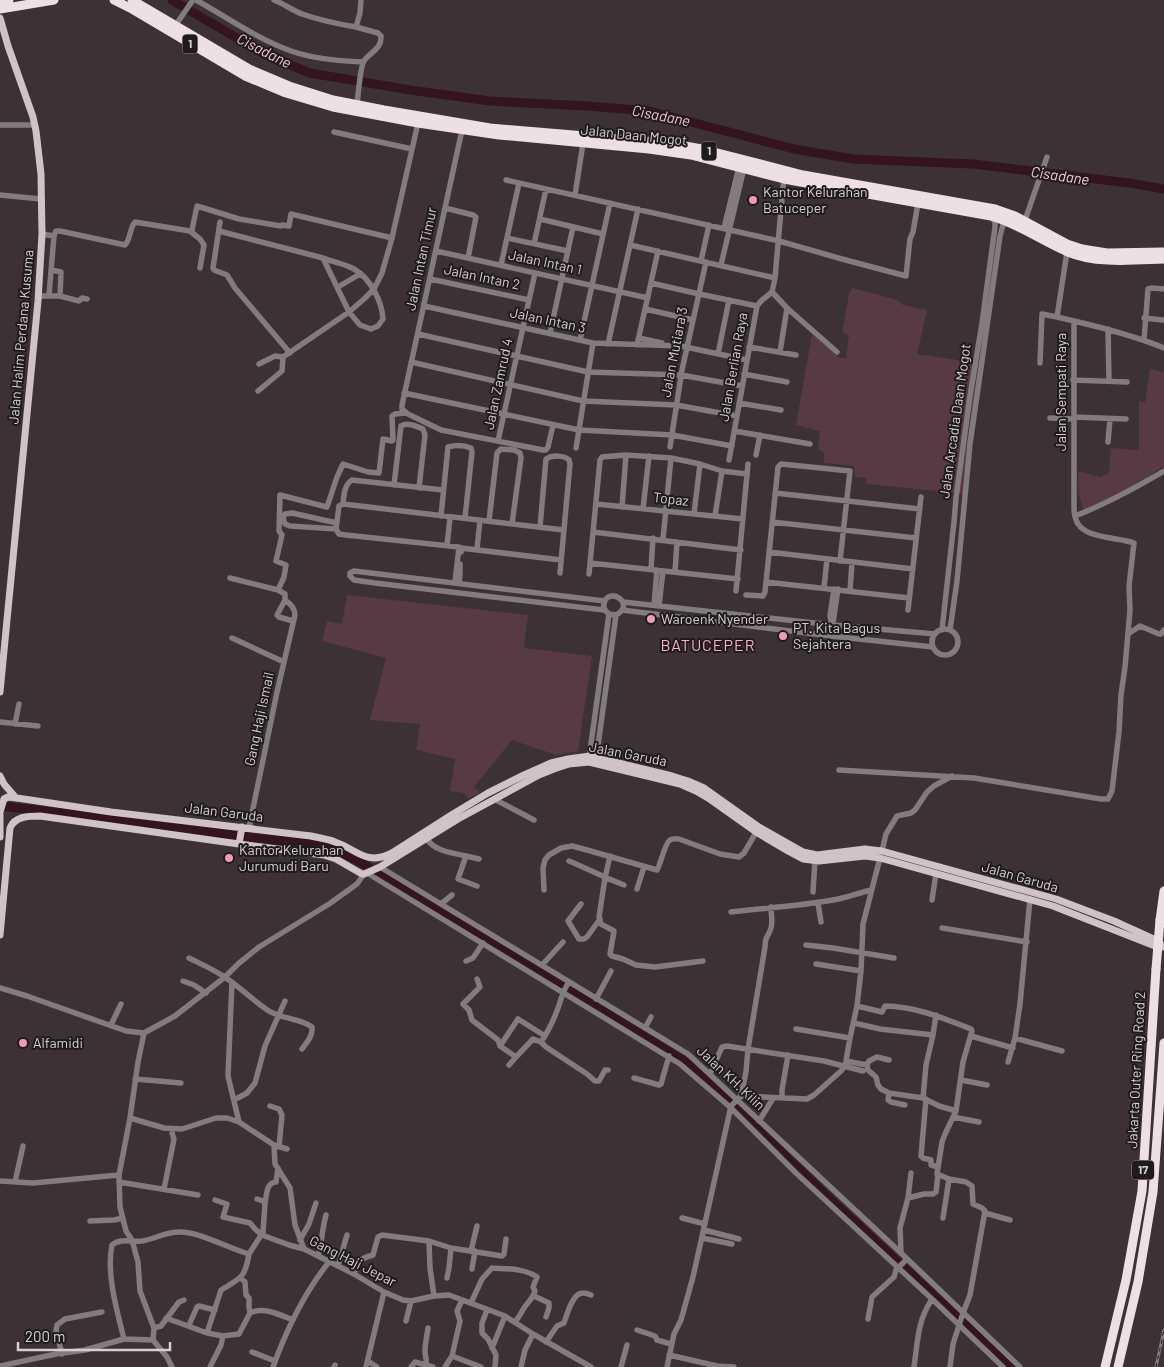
<svg xmlns="http://www.w3.org/2000/svg" width="1164" height="1367" viewBox="0 0 1164 1367" font-family="Barlow,sans-serif">
	<style>
		.green { fill: #583a44 }
		.lines { fill: none; stroke-linecap: round; stroke-linejoin: round }
		.river { stroke: #331420; stroke-width: 9 }
		.minor { stroke: #827c7e; stroke-width: 5.5 }
		.major { stroke: #cfc3c7; stroke-width: 7 }
		.highway { stroke: #eddfe3; stroke-width: 9 }
		.rail-casing { stroke: #847b7e; stroke-width: 3 }
		.rail { stroke: #1f1b1c; stroke-width: 1; stroke-dasharray: 4; stroke-linecap: butt }
		.highway-bridge { stroke: #eddfe3; stroke-width: 9 }
		.poi-dot { fill: #ef9ab8; stroke: #1f1b1c; stroke-width: 2 }
		.labels { text-anchor: middle; stroke-width: 4; stroke-linejoin: round; paint-order: stroke }
		.shield { fill: #1f1b1c; stroke: #a09a9b; stroke-width: 1 }
		.shield-label { font-size: 12px; font-weight: bold; fill: #d7d0d2 }
		.street-label { font-size: 14px; fill: #d7d0d2; stroke: #1f1b1c }
		.poi-label { font-size: 14px; fill: #d7d0d2; stroke: #1f1b1c; text-anchor: start }
		.water-label { font-size: 15px; font-style: italic; fill: #f9c2d4; stroke: #1f1b1c }
		.quarter-label { font-size: 16px; letter-spacing: 1px; fill: #ffaec9; stroke: #1f1b1c }
	</style>
	<rect width="100%" height="100%" fill="#3c3135"/>
	<path class="green" d="M852,288l45,12 6,5 24,5 -10,44 67,10 -13,84 -4,46 -101,-10v-6l-11,-1 -1,-11 -30,-3v-10l-6,-5 2,-17 -24,-6 16,-91 28,24h6l3,-23 -7,-2 7,-39z
		M1150,369l14,3v94l-54,37 -25,10 -6,-17 -1,-25 22,6 9,-4 2,-25 28,2v-49l6,1z
		M347,595l181,20 -4,33 68,8 -14,95 -22,4 -44,-15 -38,47 6,5 -12,7 -4,-6 -14,-2 5,-32 -39,-9 4,-26 -50,-4 16,-62 -64,-17 5,-20 15,3z"/>
	<g class="lines">
		<path class="river" d="M172,0l94,55 44,18 100,17 80,11 97,5 62,5 145,38 59,10 120,5 156,19 35,6
			M0,806l90,10 133,18 103,12 17,7 22,12 326,200 138,133 182,169"/>
		<path class="minor" d="M196,0c31,17 61,39 95,51 23,8 47,10 72,11
			M274,0c10,4 18,10 28,14 17,6 36,10 54,13
			M175,26l18,-26
			M357,105c1,-8 3,-38 7,-44 6,-9 18,-12 17,-25l-3,-3 -22,-6 4,-14 1,-13
			M0,125h35
			M462,130l-60,275v4l6,5 33,16 102,20h3l2,-3 5,-22
			M334,132l78,17
			M784,176l-9,102 -3,14 15,16 50,44
			M506,180l273,61 63,18 64,17 4,-37 3,-7 5,-29
			M0,195l41,4
			M575,195l8,-52
			M445,208l28,7 3,2 -8,41
			M540,219l63,15
			M1025,220l22,-63
			M220,222l-7,46 1,2 13,5 8,13 55,65
			M724,228l15,-61
			M190,231l2,-1 5,-24 42,13 42,7 1,-1 7,1 2,-12 101,24
			M219,231l104,27
			M42,234l12,2 2,-5h4l65,14c6,-6 4,-16 10,-23l55,9 10,8 4,6 -4,23
			M507,238l61,13
			M534,244l12,-55
			M630,245l145,33
			M436,251l212,47
			M323,258c10,4 22,6 31,11 16,9 28,32 29,50l-5,7 -7,3 -11,-4 -11,-13z
			M701,261l8,-36
			M501,265l18,-82
			M721,265l23,-97
			M51,270l10,2 -1,24
			M430,279l99,21
			M651,283l48,11 58,12
			M338,287l22,-13
			M49,295l5,-59
			M38,296h22l19,5 3,-3 5,1
			M424,306l169,37 88,3 66,14
			M645,309l48,11
			M1144,318l19,2
			M1074,321c30,7 61,15 90,27
			M1108,329l1,52
			M550,333l23,-106
			M418,334l170,38 93,3 61,11
			M639,338l23,5
			M580,340l30,-137
			M1144,340l4,-51 4,-1 12,1
			M608,344l30,-135
			M637,345l21,-94
			M749,347l47,8
			M780,352l7,-44
			M718,354l11,-54
			M411,362l172,39 93,4 61,11
			M1040,363l2,-49 15,3
			M259,364l16,-8 8,1 66,-45 15,-13 10,-10 8,-16 10,-35 26,-115
			M744,374l43,8
			M1073,380l54,2
			M258,391l24,-20 1,-14
			M404,393l175,37 93,5 60,11
			M739,403l42,7
			M1074,417l52,2
			M1050,418l23,1
			M734,431l76,13
			M498,441l37,-168
			M1108,442l2,-23
			M670,447l12,-77 24,-108
			M576,448l17,-105
			M756,455l4,-20
			M729,460l28,-154 4,-5 11,-9
			M394,485l7,-59c7,-4 15,0 22,3l2,6 -6,53
			M443,490l-91,-10c-8,5 -8,15 -9,24l-4,2 -3,23 3,5 7,1 113,12 -4,35
			M775,493l145,16
			M343,504l221,26
			M596,504l147,15
			M622,507l4,-52
			M643,509l6,-53
			M694,514l6,-50
			M441,516l7,-69c7,-2 16,-2 23,1l1,4 -7,66
			M715,516l7,-45
			M1075,516c31,-12 60,-28 89,-45
			M489,521l8,-68 4,-4 13,1 6,3 1,5 -9,66
			M772,522l144,16
			M540,527l6,-68c6,-4 18,-4 23,1l1,4 -10,109
			M336,529l-46,-3 -5,-2 -2,-6 2,-4 7,-1 45,10
			M593,532l148,18
			M663,539l8,-81
			M447,546l3,-29
			M477,549l3,-29
			M461,552v-4l100,12
			M769,552l144,17
			M590,563l148,16
			M651,569l2,-31
			M675,572l2,-30
			M589,574l11,-114 2,-3 24,-2 45,3 29,6 22,7 25,3
			M230,578l48,12 7,4v6l-8,15 2,2 14,4
			M766,582l143,16
			M459,583l1,-9v-10
			M824,588l3,-29
			M278,590l6,-13 2,-12 -10,-4 6,-26 -3,-4 1,-36 47,12 10,-30 6,-13 25,8 11,1 4,-34 9,2 1,-1 -1,-24 3,-2 11,-1
			M736,591l12,-127
			M850,591l2,-29
			M746,595l17,1 2,-4 13,-125 3,-3 69,7 -10,90
			M623,602l210,23 102,9
			M654,605l3,-35
			M659,606l4,-35
			M604,610l-229,-27 -21,-3 -4,-4v-3l4,-2 251,30
			M622,610l209,26 102,11
			M908,610l13,-113
			M832,623l-2,-7 4,-27
			M932 642a13 13 0 1 1 26 0a13 13 0 1 1-26 0Z
			M942,630l12,-108 2,-24 14,-102 12,-73 13,-96v-4l-3,-7
			M950,630l7,-49 13,-137 30,-208 3,-11 5,-4
			M1128,634l12,-8 19,8h2l3,-4
			M831,636l7,-47
			M232,638l52,24
			M0,722l38,4
			M15,724l4,-20
			M589,758l20,-144
			M596,760l20,-145c21,-11 -8,-30 -12,-11 -1,4 1,7 5,10l7,1
			M839,770l135,8 127,21h7l4,-8 7,-59 2,-37 4,-28 5,-57 -1,-24 5,-43c-16,-6 -46,-4 -56,-19 -3,-5 -4,-11 -4,-16v-187l-17,-4 10,-65
			M494,799l40,21
			M249,828l28,-136 18,-77c0,-7 -4,-11 -10,-15
			M427,839c7,12 26,14 39,17
			M882,851l4,-17 11,-18 14,-3 4,-3 12,-18 7,-6 18,-10
			M610,856l-5,22 -6,39 2,7 13,7 -4,23 2,2 11,3 13,6 19,2 48,-6
			M569,861c19,8 36,17 55,24
			M380,867l308,187 213,199 119,114
			M367,873l313,191 50,43 66,66 136,126 71,68
			M477,886l-19,-7 8,-23 13,3
			M637,889l7,-22
			M544,890l-1,-22 2,-8 4,-5 12,-7 11,-2 15,4 70,20 1,-2c3,-6 7,-25 12,-28 3,-2 6,-1 9,-1l41,15 19,3 5,-4 14,-24
			M813,892l2,-32
			M932,900l4,-27
			M818,903l3,19
			M441,904l11,-9
			M581,904l-13,17 11,18h5l3,-2 13,-18
			M731,912c34,-4 68,-6 102,-12 13,-2 25,-7 38,-10
			M942,928l85,14
			M806,945l27,3 61,10
			M189,958c14,7 28,13 40,22 14,10 26,22 40,31 13,8 31,7 43,16 1,9 -5,15 -10,22
			M466,961l7,-3 10,-15
			M816,964l45,7
			M542,965l21,-23
			M477,979l3,8 -17,17 6,6 3,10 26,20 2,6 16,11 17,-18 8,3c7,-10 13,-23 17,-34 4,-10 4,-16 11,-26
			M183,981l11,4 12,8
			M232,982l-4,94 11,46
			M0,988l27,8 99,35 18,2 31,-17 50,-39 13,-13 21,-17 70,-43 28,-20 7,-10
			M596,999l15,-28
			M857,1006l25,6 3,-6c29,0 58,12 86,23l1,2 -9,31 -7,49 -11,23 -3,8 -5,32 12,5 17,3 6,4 1,18 9,4 3,3 -15,84 -7,18 -10,31 -3,23
			M854,1023l26,6 53,6
			M111,1025l10,-21
			M645,1028l6,-11
			M796,1029l54,9
			M144,1033l-6,29 -8,56 -11,57 1,32 6,24 6,9 6,22 2,29 14,37 -1,12 14,17 5,10
			M971,1036l42,12
			M1015,1038l47,13
			M541,1042l5,5 41,27 8,7h4l6,-11h3
			M500,1046l18,-27 27,17
			M846,1061l21,4 1,5 8,7 2,8 3,4 8,4 34,5 16,8 17,5
			M1008,1062l7,-24 5,-34 10,-105
			M509,1065l7,-8
			M867,1065l2,-4 8,-4 12,3
			M710,1074l12,-27 5,-1 97,15 39,10
			M634,1078l25,7 2,-1 8,-28
			M135,1079l46,4
			M961,1080l26,5
			M889,1093l-1,7 3,2 14,3
			M741,1096l5,-24 2,-23 17,-102c0,-12 3,-9 6,-19 2,-6 0,-14 0,-21
			M782,1098v-8l6,-35
			M923,1098l3,-33 7,-30 3,-20
			M926,1099l-5,57 2,2 8,2v5l7,2
			M234,1100l13,-7 8,-10 10,-37 20,-45
			M270,1106l9,3 3,6 -3,32
			M953,1117l26,5
			M130,1118l34,10 18,1 34,-11h11l12,4 35,23 13,4
			M759,1121l13,-21
			M274,1145l1,19 15,24 5,37 9,24
			M0,1181l33,2 86,-8
			M15,1182l8,-36
			M119,1182l79,13
			M164,1189l10,-50 -2,-6 1,-4
			M908,1198l16,-4h9l3,-2 2,-18
			M215,1200l12,4 -4,13 27,6 5,6 7,6 27,10 15,4 50,25 30,18 19,8 8,1 23,-5 15,-1 56,21 28,18 58,33
			M265,1203c2,-9 1,-20 11,-21l2,-14
			M985,1213l25,7
			M682,1218l23,6
			M943,1218l6,-39
			M90,1221l24,-1 9,-2
			M704,1230l35,9
			M702,1238l30,6
			M300,1240l9,-16 7,-21
			M429,1241l1,27 4,28
			M471,1251l6,-25
			M901,1253l-1,-25 8,-30 3,-25
			M318,1256c4,-13 4,-27 8,-41
			M338,1266l9,-31
			M472,1269l3,-18
			M354,1274c5,-14 5,-15 19,-19l5,-18 4,-2 47,6 22,7 51,8 2,-2 2,-15
			M447,1278l2,-10 2,-20
			M534,1296l15,7v5l-3,9
			M471,1303l11,-24 10,-11c15,1 32,0 45,9l-4,10 2,4c-2,7 -7,11 -11,17 -3,5 -5,9 -9,14
			M487,1310l-5,13v10l6,6 8,16 -1,12
			M250,1313c14,-7 30,2 43,7
			M166,1318l41,15 16,3 16,-2 11,-21 -1,-6v-9l-3,-3 -1,-13 -4,-4
			M868,1319l4,-22 22,-20 2,-7 11,-11
			M406,1321l5,-20
			M189,1325l8,-18 2,-1 16,4
			M154,1328l7,-2 18,-24 5,-2
			M637,1330l18,6 2,4 14,4
			M207,1333l14,-43c20,-12 24,-12 28,-36
			M124,1339c-7,-28 -18,-66 -12,-94 8,-7 20,-3 30,-4 13,-2 23,-9 37,-9 19,-1 51,17 70,22l14,-22 2,-28 -2,-3 -6,-2
			M546,1342l11,-16 7,-3c3,-9 9,-31 19,-30 3,0 6,1 8,2
			M492,1348l13,-32
			M252,1352l23,9
			M62,1354l-6,-23 1,-6 8,-6 37,-7
			M669,1355l48,11 17,1
			M452,1356l29,11
			M368,1361l9,6
			M426,1364c1,-5 -1,-8 -1,-13 0,-7 2,-15 3,-23
			M0,1366l56,-12 29,-4 39,-11 29,1
			M210,1367l11,-22 2,-9
			M273,1367c13,-36 31,-74 56,-105
			M334,1367l1,-2
			M366,1367l18,-75
			M411,1367l4,-5 18,5
			M445,1367l7,-11 8,-35 -3,-10 5,-11
			M521,1367l4,-17 8,-16
			M621,1367l6,-22
			M667,1367l7,-33 7,-14 12,-43 38,-171 10,-10 66,3 7,-4 27,-24 4,-5 1,-5 4,-23 7,-32 4,-35 2,-47 17,-66
			M914,1367c4,-27 3,-45 18,-68"/>
		<path class="major" d="M0,18l8,28 25,71 3,14 5,43 1,60 -4,67 -38,391
			M0,776l4,8 12,14
			M0,810v27
			M0,812l4,-13 4,-2 9,1 94,14 200,24c8,2 17,3 24,6 23,8 31,24 57,11l61,-39 35,-21 36,-18 27,-12 17,-4 22,-3 82,20 16,5 16,7 55,39 44,25 14,3 48,-6 17,2 174,48 58,22 44,20 2,2
			M239,844l3,-17
			M0,935l10,-107c5,-12 19,-12 30,-12l199,28 85,11 12,4 26,15h2l16,-7 78,-48 81,-44 15,-6 15,-5 20,-2 91,22 16,7 12,7 48,34 32,19 15,8 16,2 46,-5 15,2 173,48 102,40 9,1"/>
		<path class="highway" d="M114,0l16,8 115,68 41,17 47,14 85,16 81,12 150,14 42,6 93,24 207,37c28,8 51,25 77,36 28,12 66,8 96,7
			M132,0l117,69 40,17 44,14 51,10 106,18 167,14 22,3 23,4 101,26 192,34 20,7 52,28 15,5 25,4 57,-1
			M0,2l9,-2
			M0,9l54,-9
			M1160,920l4,-29
			M1105,1367l21,-87 16,-89 14,-222
			M1118,1367l20,-85 15,-90 11,-149"/>
		<g class="rail-casing">
			<path id="rail" d="M1156,1367l8,-37"/>
		</g>
		<use href="#rail" class="rail"/>
		<path class="highway-bridge" d="M1156,969l4,-49"/>
	</g>
	<g class="poi-dot">
		<circle cx="753" cy="200" r="5"/>
		<circle cx="651" cy="619" r="5"/>
		<circle cx="783" cy="636" r="5"/>
		<circle cx="229" cy="858" r="5"/>
		<circle cx="23" cy="1043" r="5"/>
	</g>
	<g class="labels">
		<g class="shield">
			<rect x="182.5" y="34.5" width="15" height="19" rx="4"/>
			<rect x="701.5" y="141.5" width="15" height="19" rx="4"/>
			<rect x="1132" y="1160.5" width="22" height="19" rx="4"/>
		</g>
		<g class="shield-label">
			<text x="190" y="48">1</text>
			<text x="709" y="155">1</text>
			<text x="1143" y="1174">17</text>
		</g>
		<g class="street-label">
			<text transform="translate(634 135) rotate(6)" y="5">Jalan Daan Mogot</text>
			<text transform="translate(421 259) rotate(-78)" y="5">Jalan Intan Timur</text>
			<text transform="translate(545 262) rotate(12)" y="5">Jalan Intan 1</text>
			<text transform="translate(482 277) rotate(12)" y="5">Jalan Intan 2</text>
			<text transform="translate(548 320) rotate(12)" y="5">Jalan Intan 3</text>
			<text transform="translate(21 337) rotate(-85)" y="5">Jalan Halim Perdana Kusuma</text>
			<text transform="translate(674 352) rotate(-79)" y="5">Jalan Mutiara 3</text>
			<text transform="translate(733 367) rotate(-80)" y="5">Jalan Berlian Raya</text>
			<text transform="translate(498 384) rotate(-78)" y="5">Jalan Zamrud 4</text>
			<text transform="translate(1061 392) rotate(-90)" y="5">Jalan Sempati Raya</text>
			<text transform="translate(955 421) rotate(-82)" y="5">Jalan Arcadia Daan Mogot</text>
			<text transform="translate(671 499) rotate(6)" y="5">Topaz</text>
			<text transform="translate(259 719) rotate(-78)" y="5">Gang Haji Ismail</text>
			<text transform="translate(628 754) rotate(11)" y="5">Jalan Garuda</text>
			<text transform="translate(224 812) rotate(7)" y="5">Jalan Garuda</text>
			<text transform="translate(1020 877) rotate(16)" y="5">Jalan Garuda</text>
			<text transform="translate(1136 1070) rotate(-87)" y="5">Jakarta Outer Ring Road 2</text>
			<text transform="translate(731 1078) rotate(43)" y="5">Jalan KH. Kilin</text>
			<text transform="translate(353 1261) rotate(27)" y="5">Gang Haji Jepar</text>
		</g>
		<g class="poi-label">
			<text x="763" y="197">Kantor Kelurahan<tspan x="763" dy="16">Batuceper</tspan></text>
			<text x="661" y="624">Waroenk Nyender</text>
			<text x="793" y="633">PT. Kita Bagus<tspan x="793" dy="16">Sejahtera</tspan></text>
			<text x="239" y="855">Kantor Kelurahan<tspan x="239" dy="16">Jurumudi Baru</tspan></text>
			<text x="33" y="1048">Alfamidi</text>
		</g>
		<g class="water-label">
			<text transform="translate(264 51) rotate(27)" y="5">Cisadane</text>
			<text transform="translate(661 116) rotate(11)" y="5">Cisadane</text>
			<text transform="translate(1060 176) rotate(8)" y="5">Cisadane</text>
		</g>
		<g class="quarter-label">
			<text x="708" y="651">BATUCEPER</text>
		</g>
	</g>
	<path d="M18 1342v8h152v-8" fill="none" stroke="#d7d0d2" stroke-width="2.5"/>
	<text x="25" y="1342" font-size="15" fill="#d7d0d2" stroke="#1f1b1c" stroke-width="4" paint-order="stroke">200 m</text>
</svg>
